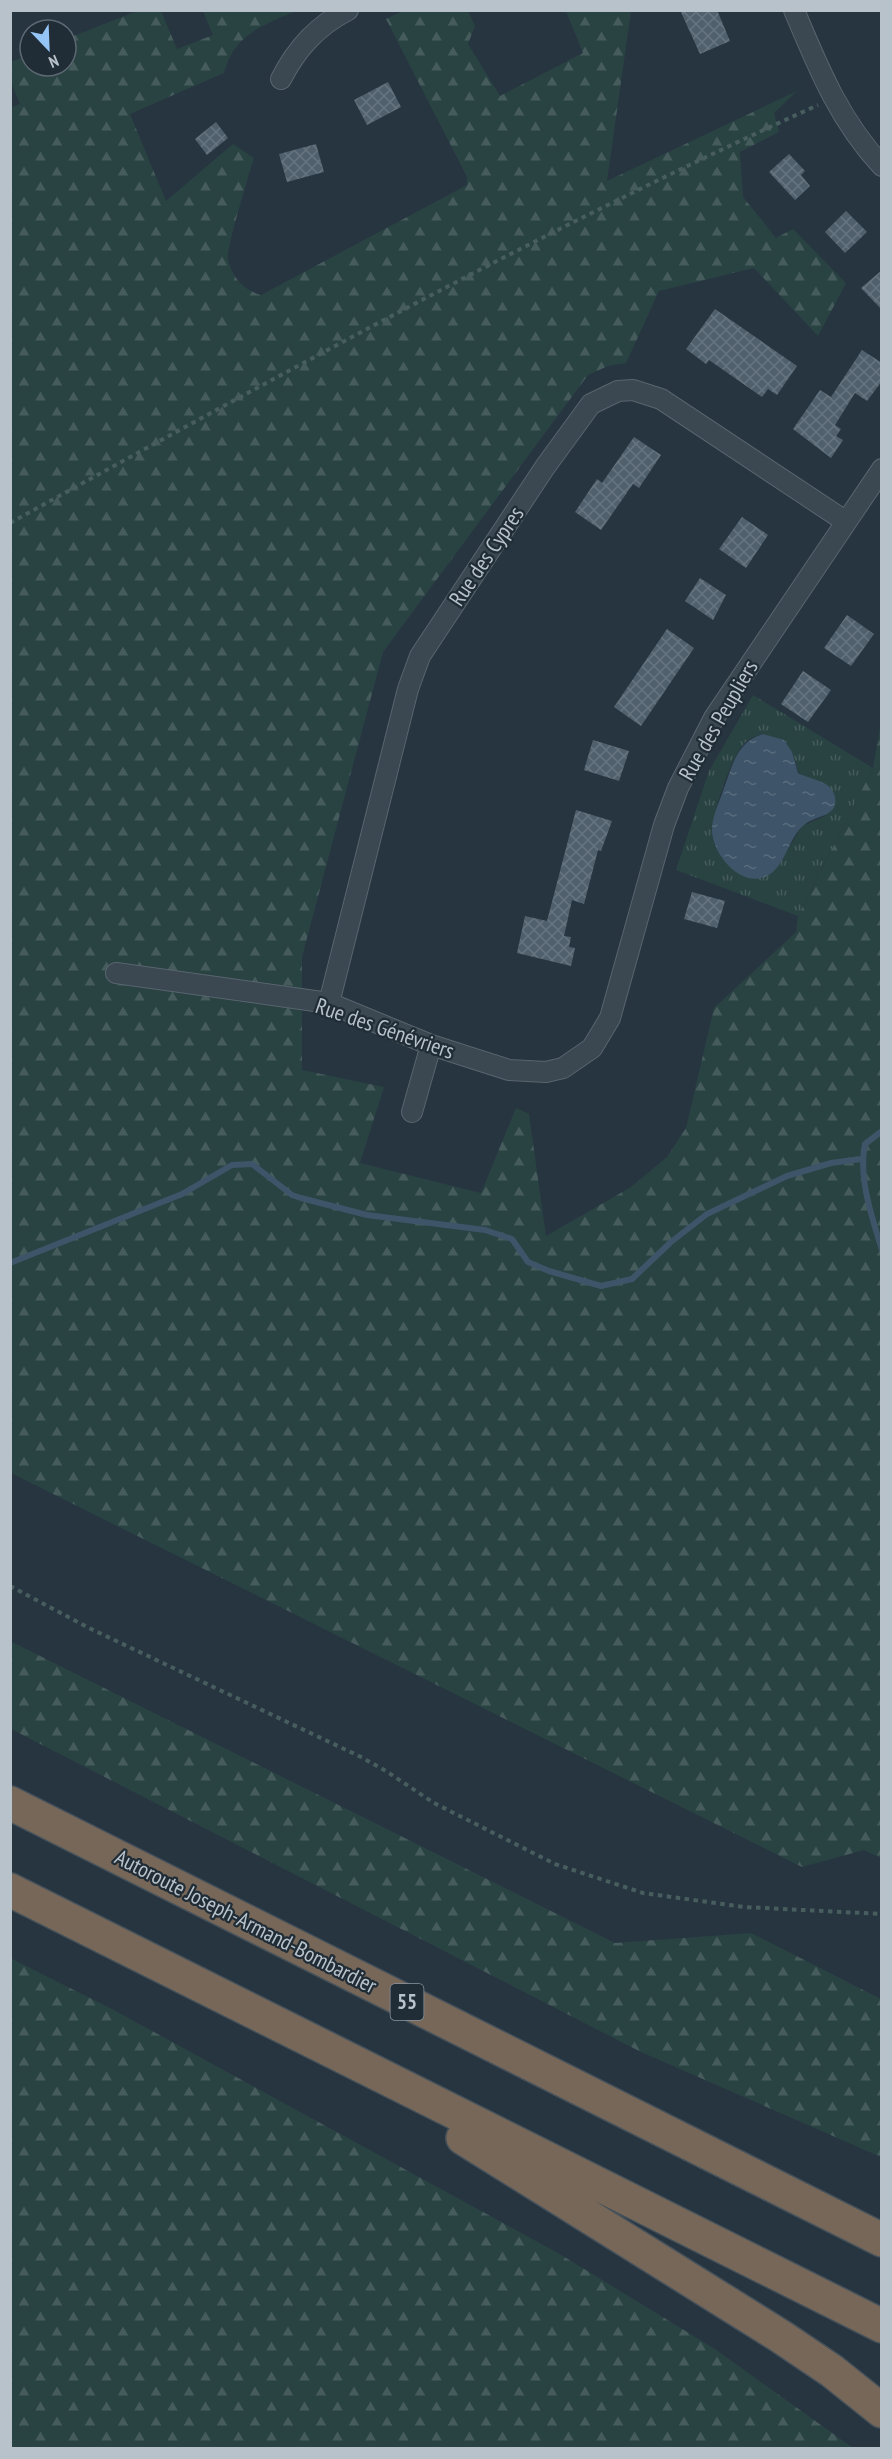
<svg xmlns="http://www.w3.org/2000/svg" width="892" height="2459" viewBox="0 0 892 2459" font-family="'PT Sans Narrow',sans-serif">
	<style>
		.grass { fill: url(#grass-tufts); fill-rule: evenodd }
		.forest { fill: url(#forest-firs) }
		.water { fill: url(#water-ripples) }
		.lines { fill: none; stroke-linecap: round; stroke-linejoin: round }
		.stream { stroke: #3e5569; stroke-width: 6 }
		.building { fill: url(#building-cross-hatch) }
		.street-casing { stroke: #59656e; stroke-width: 22 }
		.highway-casing { stroke: #46525b; stroke-width: 36 }
		.path { stroke: #485e5e; stroke-width: 4; stroke-dasharray: 4.5 4.5; stroke-linecap: butt }
		.street { stroke: #3b4751; stroke-width: 20 }
		.highway { stroke: #776759; stroke-width: 33 }
		.labels { text-anchor: middle; stroke-width: 4.5; stroke-linejoin: round; paint-order: stroke }
		.shield { fill: #202c36; stroke: #8a959e; stroke-width: 1.5 }
		.shield-label { font-size: 21px; font-weight: bold; fill: #b8c2cb }
		.street-label { font-size: 22px; fill: #b8c2cb; stroke: #202c36 }
	</style>
	<defs>
		<pattern id="grass-tufts" width="24" height="20" patternUnits="userSpaceOnUse" patternTransform="scale(1.5)"><rect width="24" height="20" fill="#294242"/><path d="M3 7l-1-3M5 7V3M7 7l1-3M15 17l-1-3M17 17v-4M19 17l1-3" fill="none" stroke="#465c5c"/></pattern>
		<pattern id="forest-firs" width="22" height="20" patternUnits="userSpaceOnUse" patternTransform="scale(1.5)"><rect width="22" height="20" fill="#294242"/><path d="M5 1l3.5 6h-7zM16 11l3.5 6h-7z" fill="#465c5c"/></pattern>
		<pattern id="water-ripples" width="26" height="14" patternUnits="userSpaceOnUse" patternTransform="scale(1.5)"><rect width="26" height="14" fill="#3e5569"/><path d="M2 4q2-2 4 0t4 0M15 11q2-2 4 0t4 0" fill="none" stroke="#586c7d"/></pattern>
		<pattern id="building-cross-hatch" width="8" height="8" patternUnits="userSpaceOnUse" patternTransform="scale(1.5)"><rect width="8" height="8" fill="#50606c"/><path d="M0 0l8 8M0 8l8-8" fill="none" stroke="#677580"/></pattern>
	</defs>
	<rect width="100%" height="100%" fill="#273541"/>
	<path class="grass" d="M753,695l120,73 -75,148 -122,-46 33,-99zM763,734l29,18 7,21 5,3 21,40 -23,10 -24,40 -57,-10c-5,-8 -9,-16 -9,-26 1,-18 19,-72 31,-85 5,-6 12,-9 20,-11z"/>
	<path class="forest" d="M137,11h24l16,38 36,-14 -10,-24h93c-33,14 -63,24 -72,62l-94,41 36,87 67,-57 21,14c-5,16 -28,91 -26,101 4,19 16,31 33,36l206,-110v-8l-81,-158 17,-8h65l7,15 -7,18 32,52 83,-43 -17,-42h65l-24,170 190,-90 -23,22 5,19 -39,20 3,45 33,41 17,-9 53,54 -28,53 -64,-68 -95,23 -33,72 -18,3 -20,9 -205,277 -81,305v113l82,17 -24,76 121,30 35,-85 13,6 17,122 85,-49 36,-30 19,-29 28,-120 82,-76 2,-16 75,-148 8,-46v1136l-17,-8 -62,17 -791,-394 -1,-1365 10,-4 -9,-22v-20l19,-8v12h36v-27z
		M10,1641l605,302 136,-10 130,66v158l-240,-105 -630,-323z
		M10,1958l102,51 446,244 157,96 138,99h-842z"/>
	<path class="water" d="M763,734l21,6 8,12 6,21c12,7 34,7 37,24 4,20 -20,18 -31,28 -16,13 -18,41 -37,51 -26,13 -55,-22 -55,-46 0,-14 7,-27 11,-39 9,-24 13,-49 40,-57z"/>
	<g class="lines">
		<path class="stream" d="M882,1131l-17,13c-7,34 7,73 17,106
			M10,1263l172,-69 50,-29 20,-1 40,31 9,3 66,17 118,15 27,9 16,23 21,9 52,15 31,-7 39,-37 36,-28 80,-38 44,-13 30,-4"/>
	</g>
	<path class="building" d="M680,10h37l13,31 -30,13z
		M388,82l13,25 -34,18 -13,-25z
		M216,122l12,16 -21,17 -12,-16z
		M316,144l8,28 -37,10 -8,-28z
		M789,154l16,17 -4,4 9,11 -15,14 -26,-28z
		M846,211l21,21 -22,21 -20,-21z
		M882,270v40l-21,-22z
		M715,309l82,57 -20,29 -9,-6 -6,8 -53,-37 -3,4 -20,-15z
		M862,350l20,13v18l-15,20 -12,-8 -20,32 6,4 -5,7 7,4 -12,18 -38,-29 27,-39 11,7z
		M634,437l27,18 -22,33 -6,-4 -32,46 -26,-18 22,-33 5,4z
		M742,517l26,18 -22,33 -27,-19z
		M700,578l26,17 -13,25 -28,-19z
		M847,615l27,19 -23,32 -27,-18z
		M667,629l27,19 -53,78 -27,-19z
		M803,671l28,19 -23,32 -27,-18z
		M593,740l36,11 -10,30 -35,-11z
		M576,810l36,11 -11,30 -3,-1 -14,54 -12,-4 -8,36 7,1 -2,10 6,1 -4,18 -54,-13 8,-37 22,5z
		M692,892l33,9 -8,27 -33,-9z"/>
	<g class="lines">
		<g class="street-casing">
			<path id="street" d="M794,10c24,57 45,110 88,156
				M281,79c16,-31 36,-53 67,-69
				M116,973l213,30 102,42 78,25 37,2 17,-4 29,-20 18,-30 54,-193 14,-37 36,-70 168,-249
				M329,1003l79,-314 12,-33 125,-189 46,-63 27,-13 15,-1 28,9 184,122
				M412,1112l19,-67"/>
		</g>
		<g class="highway-casing">
			<path id="highway" d="M10,1803l872,437
				M10,1890l872,436
				M463,2138l317,198 52,35 50,40"/>
		</g>
		<path class="path" d="M10,523c266,-146 532,-293 808,-418
			M10,1586l79,42 272,129 25,14 48,32 121,61 88,29 101,14 138,7"/>
		<use href="#street" class="street"/>
		<use href="#highway" class="highway"/>
	</g>
	<g class="labels">
		<rect class="shield" x="390.5" y="1984" width="33" height="36" rx="4.5"/>
		<g class="shield-label">
			<text x="407" y="2009">55</text>
		</g>
		<g class="street-label">
			<text transform="translate(486 556) rotate(-56)" y="8">Rue des Cypres</text>
			<text transform="translate(718 720) rotate(-60)" y="8">Rue des Peupliers</text>
			<text transform="translate(385 1028) rotate(19)" y="8">Rue des Génévriers</text>
			<text transform="translate(246 1921) rotate(27)" y="8">Autoroute Joseph-Armand-Bombardier</text>
		</g>
	</g>
	<rect width="892" height="2459" fill="none" stroke="#b8c2cb" stroke-width="24"/>
	<g transform="translate(48 48) rotate(157)"><circle r="28" fill="#202c36" stroke="#5d6872" stroke-width="1.5"/>
	<path d="M0-4.5L10 22L0 15L-10 22Z" fill="#94c5f5"/>
	<text y="-9" font-size="16" font-weight="bold" text-anchor="middle" fill="#b8c2cb">N</text>
	</g>
</svg>
